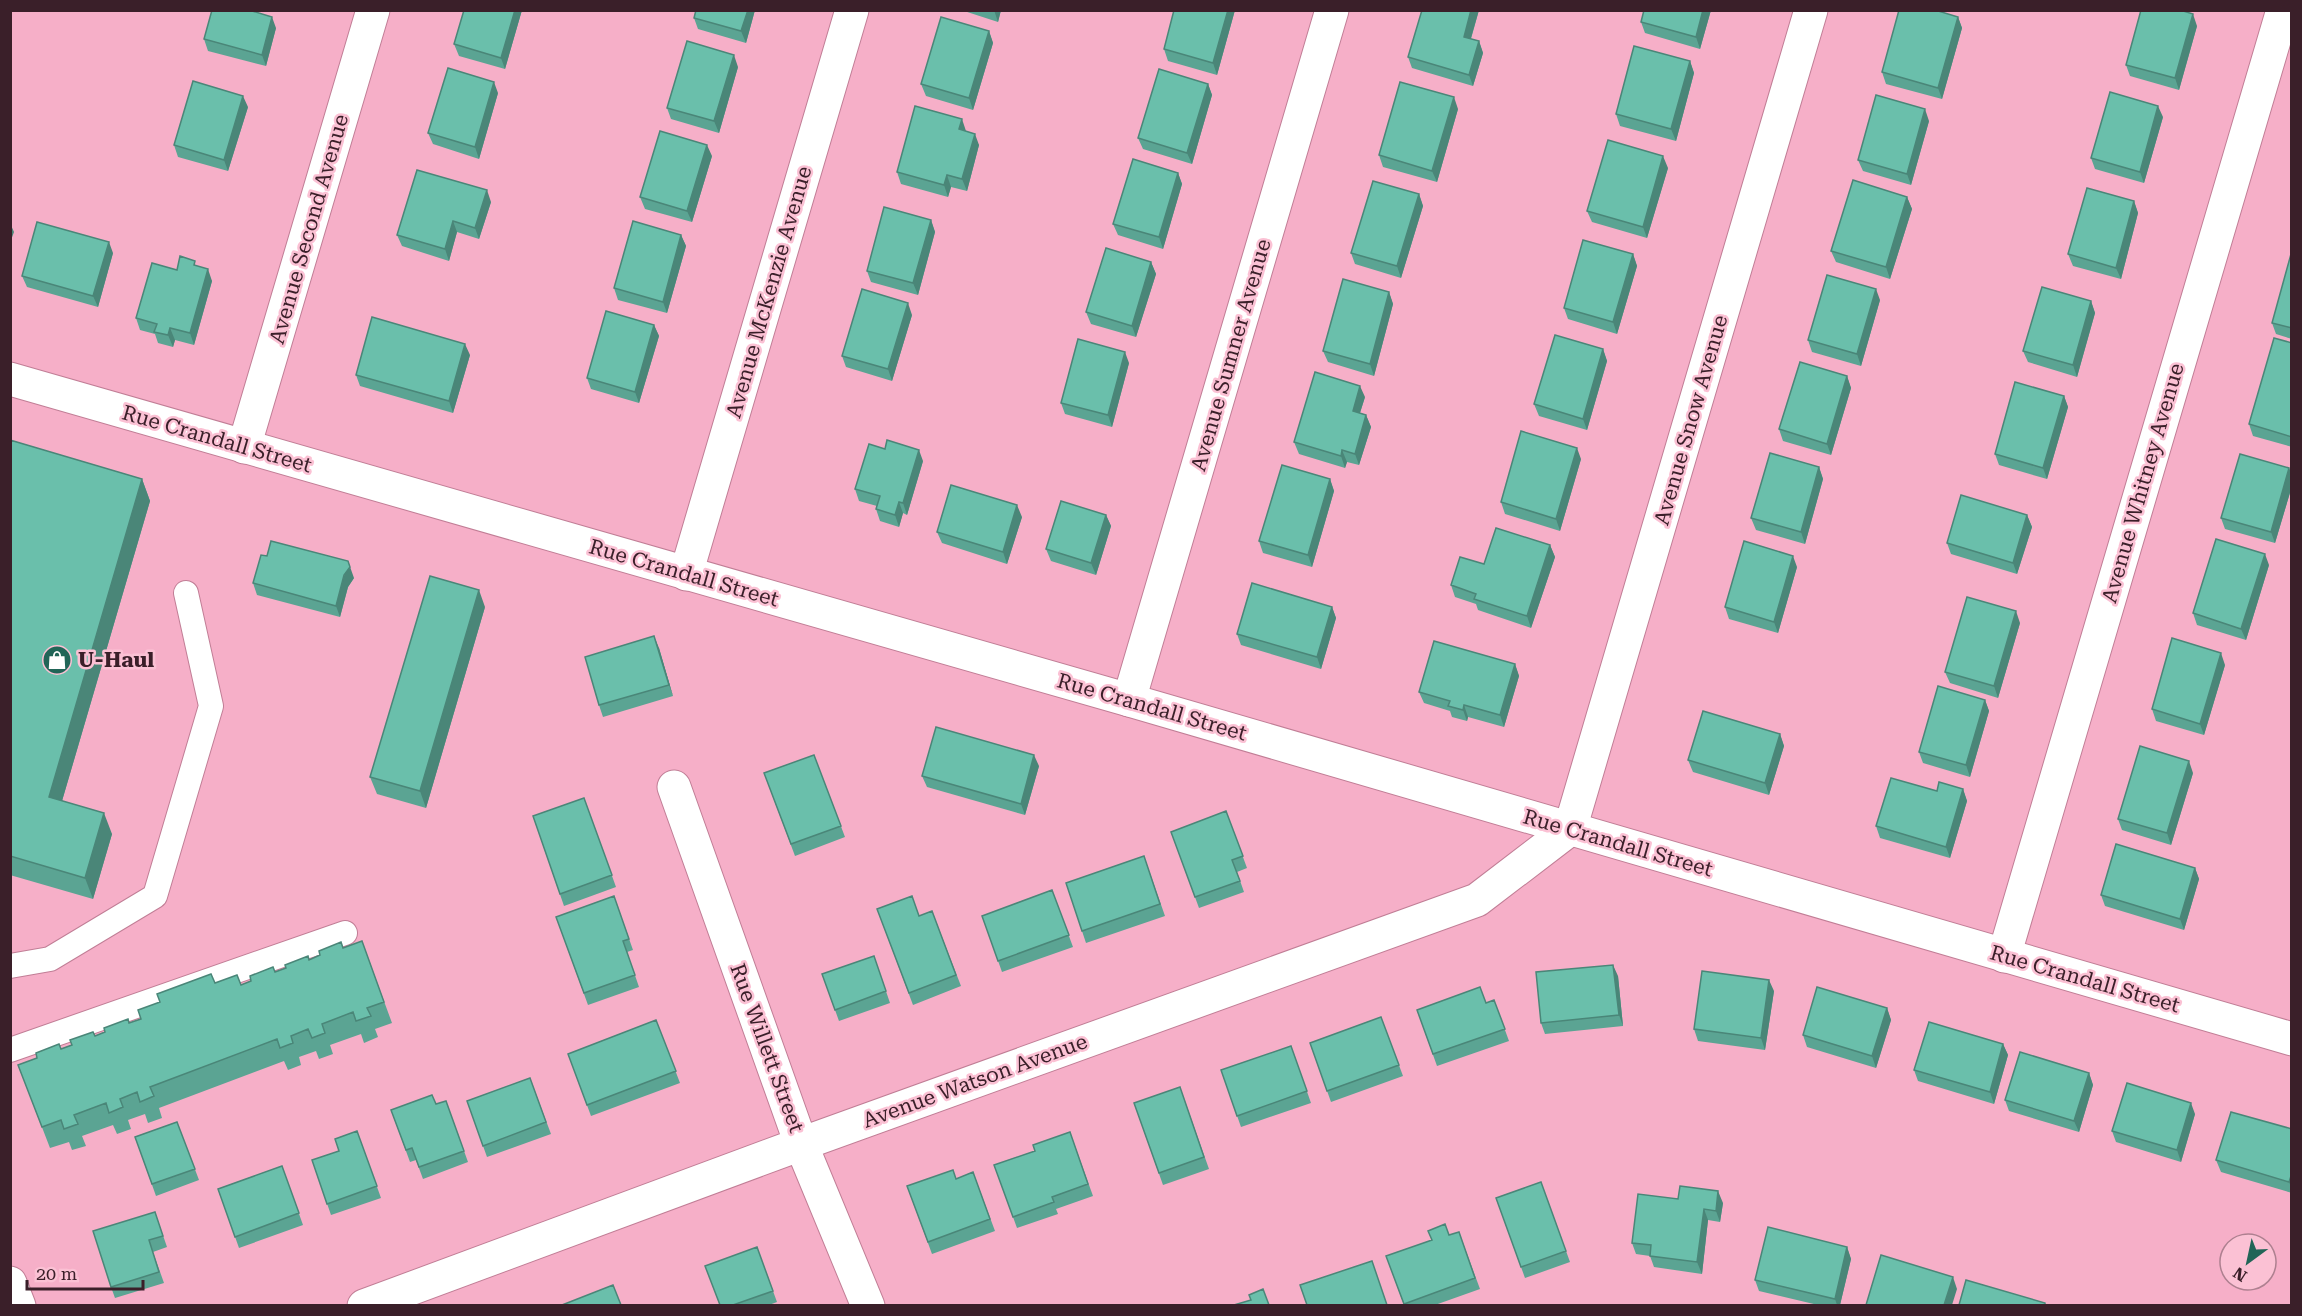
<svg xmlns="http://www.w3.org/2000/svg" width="2302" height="1316" viewBox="0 0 2302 1316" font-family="'Roboto Serif',serif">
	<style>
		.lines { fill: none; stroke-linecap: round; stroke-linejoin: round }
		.service-casing { stroke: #c17e96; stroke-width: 26 }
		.minor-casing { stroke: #c17e96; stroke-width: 35 }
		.tertiary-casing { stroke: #c17e96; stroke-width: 35 }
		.service { stroke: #fff; stroke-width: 24 }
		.minor { stroke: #fff; stroke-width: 33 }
		.tertiary { stroke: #fff; stroke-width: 33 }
		.wall { fill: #5ba493 }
		.shaded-wall { fill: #4a8678 }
		.building { fill: #6abfab; stroke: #4a8678; stroke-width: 1.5 }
		.labels { text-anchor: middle; stroke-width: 5; stroke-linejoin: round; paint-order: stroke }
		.street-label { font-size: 21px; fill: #3a1f29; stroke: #fbc1d4 }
		.poi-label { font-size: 21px; font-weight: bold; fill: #3a1f29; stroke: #fbc1d4; text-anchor: start }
	</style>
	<rect width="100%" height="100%" fill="#f6afc8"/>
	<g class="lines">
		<g class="service-casing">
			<path id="service" d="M10,966l40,-7 105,-63 56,-190 -25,-113
				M10,1050l335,-117"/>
		</g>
		<g class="minor-casing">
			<path id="minor" d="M244,447l129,-437
				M686,574l166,-564
				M1129,700l203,-690
				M674,787l127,357 67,162
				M2004,956l279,-946
				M10,1283l9,23
				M364,1306l437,-162 676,-244 93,-71 241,-819"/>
		</g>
		<g class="tertiary-casing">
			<path id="tertiary" d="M10,379l1119,321 1163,339"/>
		</g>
		<use href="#service" class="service"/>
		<use href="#minor" class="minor"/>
		<use href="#tertiary" class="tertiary"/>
	</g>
	<path class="wall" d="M464,10h58l-17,59 -46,-13 -5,-12z
		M755,10l-9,33 -48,-14 -4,-11z
		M961,10h40l-3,12z
		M1235,10l-18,65 -49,-14 -4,-12z
		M1422,10h57l-8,29 8,2 4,12 -10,33 -61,-18 -4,-11z
		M1644,10h67l-11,39 -55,-16 -4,-11z
		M1958,17l4,11 -20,71 -56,-15 -4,-12z
		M2197,26l-18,64 -49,-14 -4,-11z
		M276,28l-10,38 -58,-15 -4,-12z
		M989,31l4,12 -20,67 -47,-14 -5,-12z
		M1690,61l4,12 -18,68 -56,-15 -4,-12z
		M738,67l-19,66 -48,-14 -4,-11z
		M1208,84l4,11 -20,69 -49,-15 -5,-11z
		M498,93l-19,66 -46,-15 -5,-11z
		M248,107l-20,64 -50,-14 -4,-12z
		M1458,109l-21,73 -54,-15 -4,-12z
		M2163,117l-19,66 -49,-14 -4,-11z
		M1929,121l-18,64 -48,-14 -5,-11z
		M966,131l13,14 -12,46 -16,-4 -3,10 -47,-13 -4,-12z
		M712,156l-20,66 -47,-13 -5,-12z
		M1668,168l-21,70 -55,-16 -5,-11z
		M1178,173l4,11 -19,65 -45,-14 -5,-11z
		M1419,194l4,12 -22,72 -46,-14 -4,-11z
		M1907,197l5,12 -22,70 -54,-17 -5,-11z
		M2134,201l4,12 -17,66 -48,-13 -5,-12z
		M491,202l-12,37 -22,-7 -8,29 -47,-15 -5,-11z
		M931,220l4,12 -17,63 -47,-13 -4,-11z
		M681,235l5,11 -19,67 -49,-13 -4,-12z
		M113,253l-15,54 -71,-20 -5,-11z
		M1633,254l4,12 -20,68 -49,-15 -4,-11z
		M2291,254l1,85 -16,-5 -4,-11z
		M1151,262l5,12 -20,63 -45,-13 -5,-12z
		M198,266l14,15 -18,64 -19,-5 -2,7 -15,-4 -3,-9 -15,-4 -4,-12 41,-48z
		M1389,292l4,12 -19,72 -46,-14 -5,-11z
		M1880,300l-19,66 -49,-14 -4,-12z
		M2091,301l4,12 -18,64 -49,-15 -5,-11z
		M912,315l-20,66 -46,-14 -4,-11z
		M654,325l5,11 -20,67 -48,-14 -4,-11z
		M2292,343v104l-39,-11 -4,-12z
		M1603,349l4,12 -20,69 -48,-14 -5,-12z
		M470,355l-17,58 -93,-27 -4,-11z
		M1129,363l-17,64 -47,-13 -4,-11z
		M1847,376l4,12 -20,67 -48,-14 -4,-12z
		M2064,396l4,11 -21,72 -48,-14 -4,-11z
		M1365,397l-5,16 6,2 5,12 -12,38 -12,-3 -2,6 -46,-14 -5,-12z
		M10,440l132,39 8,22 -88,300 50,33 -19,65 -83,-24z
		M1581,459l-21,72 -55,-17 -4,-12z
		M923,461l-16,54 -4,-2 -4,14 -19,-6 -4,-12 1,-3 -18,-5 -4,-12z
		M1819,467l4,12 -18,65 -49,-14 -5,-12z
		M2289,468l3,7v11l-17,57 -50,-14 -4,-11z
		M1330,479l4,12 -22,76 -49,-14 -4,-12z
		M1106,515l5,11 -15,49 -45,-14 -5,-12z
		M2027,515l5,12 -15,47 -66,-20 -4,-11z
		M1022,517l-15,47 -65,-21 -5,-11z
		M1550,545l5,12 -24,71 -53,-18 -2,-6 -21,-7 -4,-12z
		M2269,565l-23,75 -49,-15 -4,-12z
		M1797,567l-19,66 -49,-14 -4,-12z
		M354,578l-6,9 -8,30 -83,-22 -4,-12z
		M485,607l-59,201 -49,-14 -7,-17z
		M1332,607l4,11 -15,51 -80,-24 -4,-11z
		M2020,623l-22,75 -48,-15 -5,-11z
		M659,648l14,48 -70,21 -4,-12z
		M1515,664l4,12 -15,51 -36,-10 -1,4 -15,-4 -2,-6 -26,-8 -5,-11z
		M2225,665l-21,70 -48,-14 -4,-12z
		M1985,700l4,11 -19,66 -47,-14 -4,-11z
		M1780,734l4,12 -15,49 -76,-23 -5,-12z
		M814,755l31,82 -50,19 -31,-83z
		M1039,766l-14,49 -98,-28 -5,-11z
		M2193,773l-22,72 -49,-15 -4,-11z
		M1963,789l4,12 -17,57 -70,-20 -4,-12z
		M584,798l32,89 -52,19 -31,-90z
		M1226,811l21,57 -10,4 7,20 -45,16 -28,-76z
		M1144,856l21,60 -79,27 -20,-60z
		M2195,868l4,11 -15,51 -79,-24 -4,-11z
		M1052,890l21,57 -71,25 -20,-56z
		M614,896l19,54 -6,2 12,35 -51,18 -32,-88z
		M877,909l43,7 12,-5 29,75 -48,19z
		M362,941l30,82 -17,6 3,8 -14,6 -3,-9 -31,11 3,9 -14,5 -3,-8 -17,6 2,8 -13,5 -4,-9 -125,47 3,10 -14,5 -3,-9 -17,6 3,9 -14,5 -4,-9 -31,11 4,10 -14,4 -3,-8 -19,6 -32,-83 123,-46 74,-36 26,2z
		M874,956l16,47 -51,18 -17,-47z
		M1618,976l5,50 -78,8 -4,-11z
		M1774,991l-9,59 -67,-9 -4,-12z
		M1494,1000l15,41 -72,25 -20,-56 69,-7z
		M1887,1008l4,12 -15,48 -69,-21 -4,-12z
		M1381,1017l22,59 -72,26 -21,-59z
		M656,1020l24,63 -89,33 -23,-62z
		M2003,1044l5,11 -14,49 -76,-23 -4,-11z
		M1291,1046l20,57 -70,24 -20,-57z
		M2089,1073l4,12 -14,47 -70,-21 -4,-11z
		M530,1078l21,56 -64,23 -20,-56z
		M1180,1087l29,82 -46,16 -29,-82z
		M446,1101l22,61 -45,17 -7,-19 -6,2 -19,-52 45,-6z
		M2195,1114l-14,48 -65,-20 -4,-11z
		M177,1122l22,58 -43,16 -21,-59z
		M2292,1129v64l-71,-21 -5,-12z
		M357,1131l24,67 -50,17 -19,-55 27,-9z
		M1070,1132l23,64 -37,13 2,5 -41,14 -23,-63 41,-14z
		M282,1166l21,59 -64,23 -21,-59z
		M973,1172l22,59 -63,23 -25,-68 49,-7z
		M1541,1182l29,80 -45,16 -29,-80z
		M1678,1199l45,4 -3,19 -12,-2 -6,54 -48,-7 -4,-11 -14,-2 -4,-11z
		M155,1212l12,35 -14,5 11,31 -49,15 -4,-11z
		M1459,1232l21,57 -45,16h-31l-18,-49z
		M757,1247l20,55 -8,3h-49z
		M1847,1247l4,12 -11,46h-22l-59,-14 -4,-11z"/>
	<path class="shaded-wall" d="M515,10h7l-17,59 -4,-11z
		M748,10h7l-9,33 -5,-12z
		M994,10h7l-3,12z
		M1228,10h7l-18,65 -4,-12z
		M1471,10h8l-11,38 -4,-11z
		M1703,10h8l-11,39 -4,-12z
		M2193,14l4,12 -18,64 -4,-12z
		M272,17l4,11 -10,38 -4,-11z
		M1958,17l4,11 -20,71 -4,-11z
		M989,31l4,12 -20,67 -4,-12z
		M1479,41l4,12 -10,33 -4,-11z
		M734,55l4,12 -19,66 -5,-12z
		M1690,61l4,12 -18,68 -5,-12z
		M494,82l4,11 -19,66 -4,-12z
		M1208,84l4,11 -20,69 -5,-11z
		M243,96l5,11 -20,64 -4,-11z
		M1454,97l4,12 -21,73 -5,-11z
		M2158,106l5,11 -19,66 -4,-11z
		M1925,109l4,12 -18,64 -4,-11z
		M962,119l4,12 -7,-2z
		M975,134l4,11 -12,46 -5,-12z
		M707,145l5,11 -20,66 -5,-11z
		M1663,156l5,12 -21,70 -4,-11z
		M1178,173l4,11 -19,65 -4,-12z
		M947,175l4,12 -3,10 -4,-12z
		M487,190l4,12 -12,37 -4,-11z
		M1419,194l4,12 -22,72 -4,-12z
		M1907,197l5,12 -22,70 -4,-12z
		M2134,201l4,12 -17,66 -5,-11z
		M931,220l4,12 -17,63 -5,-12z
		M453,221l4,11 -8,29 -4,-12z
		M10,223l4,9 -4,11z
		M681,235l5,11 -19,67 -4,-11z
		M109,242l4,11 -15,54 -5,-11z
		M1633,254l4,12 -20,68 -4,-12z
		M1151,262l5,12 -20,63 -4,-11z
		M208,269l4,12 -18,64 -4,-12z
		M1876,289l4,11 -19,66 -4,-12z
		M1389,292l4,12 -19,72 -4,-12z
		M2091,301l4,12 -18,64 -4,-12z
		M908,303l4,12 -20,66 -4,-12z
		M654,325l5,11 -20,67 -4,-11z
		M170,328l5,12 -2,7 -5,-12z
		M465,344l5,11 -17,58 -4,-12z
		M1603,349l4,12 -20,69 -4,-11z
		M1125,352l4,11 -17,64 -4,-12z
		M1847,376l4,12 -20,67 -4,-11z
		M1360,386l5,11 -8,25 -4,-11z
		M2064,396l4,11 -21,72 -4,-11z
		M1366,415l5,12 -12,38 -4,-11z
		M1577,448l4,11 -21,72 -4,-12z
		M919,450l4,11 -16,54 -4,-12z
		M1342,450l5,12 -2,6 -4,-12z
		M1819,467l4,12 -18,65 -4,-12z
		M2289,468l3,7v11l-17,57 -4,-11z
		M142,479l8,22 -93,317 -8,-21z
		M1330,479l4,12 -22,76 -4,-12z
		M899,502l4,11 -4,14 -4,-12z
		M1017,505l5,12 -15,47 -4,-12z
		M1106,515l5,11 -15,49 -5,-12z
		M2027,515l5,12 -15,47 -4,-11z
		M1550,545l5,12 -24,71 -4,-12z
		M2265,554l4,11 -23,75 -5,-11z
		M1793,556l4,11 -19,66 -4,-11z
		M348,561l6,17 -6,9 -8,30 -4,-11z
		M479,590l6,17 -59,201 -6,-17z
		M1332,607l4,11 -15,51 -4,-12z
		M2016,611l4,12 -22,75 -4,-12z
		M654,636l5,12 14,48 -4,-11z
		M2221,653l4,12 -21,70 -4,-11z
		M1515,664l4,12 -15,51 -4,-12z
		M1985,700l4,11 -19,66 -4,-12z
		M1464,705l4,12 -1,4 -4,-11z
		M1780,734l4,12 -15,49 -4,-12z
		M1034,755l5,11 -14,49 -4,-11z
		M2189,761l4,12 -22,72 -4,-12z
		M1963,789l4,12 -17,57 -4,-11z
		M104,813l8,21 -19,65 -8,-21z
		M2195,868l4,11 -15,51 -4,-11z
		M1613,965l5,11 5,50 -4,-11z
		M1769,980l5,11 -9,59 -4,-12z
		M1887,1008l4,12 -15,48 -4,-12z
		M2003,1044l5,11 -14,49 -4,-12z
		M2089,1073l4,12 -14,47 -5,-11z
		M2191,1103l4,11 -14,48 -4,-12z
		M2292,1173v16l-3,-7z
		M1718,1191l5,12 -3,19 -4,-11z
		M1704,1209l4,11 -6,54 -5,-12z
		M1847,1247l4,12 -11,46h-3l-2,-6z
		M1953,1277l4,12 -5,16h-8z"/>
	<path class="building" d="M212,10h37l23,7 -10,38 -58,-16z
		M464,10h51l-14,48 -47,-14z
		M696,10h52l-7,21 -47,-13z
		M1174,10h54l-15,53 -49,-14z
		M1422,10h49l-7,27 15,4 -10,34 -61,-18z
		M1644,10h59l-7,27 -55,-15z
		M1899,10h36l23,7 -20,71 -56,-16z
		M2141,10h39l13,4 -18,64 -49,-13z
		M941,17l48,14 -20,67 -48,-14z
		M687,41l47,14 -20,66 -47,-13z
		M1634,46l56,15 -19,68 -55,-15z
		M448,68l46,14 -19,65 -47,-14z
		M1159,69l49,15 -21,69 -49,-15z
		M193,81l50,15 -19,64 -50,-15z
		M1400,82l54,15 -22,74 -53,-16z
		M2110,92l48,14 -18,66 -49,-14z
		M1876,95l49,14 -18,65 -49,-14z
		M915,106l47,13 -3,10 16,5 -13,45 -15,-4 -3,10 -47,-13z
		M660,131l47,14 -20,66 -47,-14z
		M1608,140l55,16 -20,71 -56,-16z
		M1133,159l45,14 -19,64 -46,-13z
		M417,170l70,20 -12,38 -22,-7 -8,28 -48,-14z
		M1853,180l54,17 -21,70 -55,-16z
		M1373,181l46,13 -22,72 -46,-13z
		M2087,188l47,13 -18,67 -48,-14z
		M884,207l47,13 -18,63 -46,-12z
		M633,221l48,14 -18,67 -49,-14z
		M37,222l72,20 -16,54 -71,-20z
		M1583,240l50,14 -20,68 -49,-14z
		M1106,248l45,14 -19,64 -46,-14z
		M2291,254h1v74l-20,-5z
		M180,256l15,5 -1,4 14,4 -18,64 -20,-5 -2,7 -14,-3 3,-8 -21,-6 16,-55 25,7z
		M1827,275l49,14 -19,65 -49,-14z
		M1343,279l46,13 -19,72 -47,-13z
		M2042,287l49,14 -18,64 -50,-14z
		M862,289l46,14 -20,66 -46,-13z
		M606,311l48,14 -19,67 -48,-14z
		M372,317l93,27 -16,57 -93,-26z
		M1555,335l48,14 -20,70 -49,-15z
		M2274,338l18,5v94l-43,-13z
		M1078,339l47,13 -17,63 -47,-12z
		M1800,362l47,14 -20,68 -48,-15z
		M1315,372l45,14 -7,25 13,4 -11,39 -13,-4 -1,6 -47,-14z
		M2015,382l49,14 -21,72 -48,-14z
		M1521,431l56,17 -21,71 -55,-17z
		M10,440l132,39 -93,318 55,16 -19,65 -75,-22z
		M887,440l32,10 -16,53 -4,-1 -4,13 -19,-6 4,-13 -25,-7 14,-45 16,5z
		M1770,453l49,14 -18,65 -50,-14z
		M2240,454l49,14 -18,64 -50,-14z
		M1282,465l48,14 -22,76 -49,-14z
		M951,485l66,20 -14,47 -66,-20z
		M1961,495l66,20 -14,48 -66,-20z
		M1061,501l45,14 -15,48 -45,-14z
		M1496,528l54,17 -23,71 -53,-17 2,-5 -25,-9 9,-28 24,7z
		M2216,539l49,15 -24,75 -48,-16z
		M271,541l77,20 2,6 -6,8 -8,31 -83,-23 8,-28 6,1z
		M1744,541l49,15 -19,66 -49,-15z
		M430,576l49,14 -59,201 -50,-14z
		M1252,583l80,24 -15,50 -80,-23z
		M1967,597l49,14 -22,75 -49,-14z
		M654,636l15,49 -70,20 -14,-48z
		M2172,638l49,15 -21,71 -48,-15z
		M1434,641l81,23 -15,51 -36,-10 -1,5 -15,-4 2,-5 -31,-9z
		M1938,686l47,14 -19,65 -47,-13z
		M1703,711l77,23 -15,49 -77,-23z
		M936,727l98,28 -13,49 -99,-28z
		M2140,746l49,15 -22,72 -49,-14z
		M814,755l27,71 -50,18 -27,-71z
		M1891,778l46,13 2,-9 24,7 -17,58 -70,-21z
		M584,798l28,77 -52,19 -27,-78z
		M1226,811l17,45 -11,4 8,21 -45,16 -24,-65z
		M2116,844l79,24 -15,51 -79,-24z
		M1144,856l16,48 -78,27 -16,-48z
		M1052,890l17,45 -71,26 -16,-45z
		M614,896l15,43 -6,2 12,34 -51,18 -28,-76z
		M912,896l7,20 13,-5 24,64 -47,18 -32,-84z
		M362,941l22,61 -17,6 4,8 -15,5 -3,-9 -31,12 3,9 -13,5 -4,-9 -17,7 2,7 -13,5 -3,-9 -127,48 4,9 -14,6 -3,-10 -17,7 3,8 -14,6 -3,-10 -32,12 4,9 -14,5 -3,-9 -19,7 -24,-62 19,-7 -1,-5 23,-9 2,5 11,-4 -2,-5 23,-8 2,4 10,-4 -1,-4 24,-9 1,4 12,-4 -3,-9 22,-8 -3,-8 54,-20 4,9 22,-8 4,10 10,-4 -1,-5 23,-9 2,5 11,-4 -1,-3 23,-9 1,4 11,-5 -1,-4 22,-9 2,6z
		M874,956l12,35 -51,19 -13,-36z
		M1613,965l6,50 -78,8 -5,-51z
		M1702,971l67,9 -8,58 -67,-9z
		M1480,987l6,16 8,-3 11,29 -72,25 -16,-44z
		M1817,987l70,21 -15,48 -69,-21z
		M1381,1017l18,48 -72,26 -17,-48z
		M656,1020l20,51 -89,34 -19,-51z
		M1929,1022l74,22 -13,48 -76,-22z
		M1291,1046l16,45 -70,25 -16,-46z
		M2020,1052l69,21 -15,48 -69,-21z
		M530,1078l16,44 -63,24 -16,-45z
		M2127,1083l64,20 -14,47 -65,-19z
		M1180,1087l24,70 -45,16 -25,-70z
		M432,1095l4,9 10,-3 18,50 -45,16 -7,-19 -6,2 -15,-40z
		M2231,1112l61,17v44l-3,9 -73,-22z
		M177,1122l18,47 -43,15 -17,-47z
		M357,1131l20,55 -50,18 -15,-44 27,-9 -4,-12z
		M1070,1132l18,52 -36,13 2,5 -41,15 -19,-52 41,-14 -2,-6z
		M282,1166l17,47 -64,24 -17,-48z
		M953,1170l3,9 17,-7 17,47 -62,23 -21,-56z
		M1541,1182l25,69 -45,16 -25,-69z
		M1680,1186l38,5 -2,20 -12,-2 -7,53 -47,-6 1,-11 -19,-2 6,-49 40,5z
		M155,1212l8,24 -14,4 10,32 -48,15 -18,-56z
		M1445,1224l4,11 10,-3 16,46 -71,26 -18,-48 46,-16 -4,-9z
		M1768,1227l79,20 -12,52 -80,-19z
		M757,1247l16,44 -40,14h-13l-15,-39z
		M1881,1255l72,22 -9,28h-78z
		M1372,1261l15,44h-80l-7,-20z
		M1966,1280l79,23v2h-86z
		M613,1285l8,20h-59z
		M1263,1289l6,16h-35l17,-5 -2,-5z"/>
	<defs>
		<g id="shop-disc" transform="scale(1.5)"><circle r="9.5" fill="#216557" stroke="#fbc1d4"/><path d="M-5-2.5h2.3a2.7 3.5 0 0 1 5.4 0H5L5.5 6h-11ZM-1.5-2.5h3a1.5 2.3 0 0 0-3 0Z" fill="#fff"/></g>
	</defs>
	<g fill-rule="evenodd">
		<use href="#shop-disc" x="57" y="660"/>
	</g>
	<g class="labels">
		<g class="street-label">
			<text transform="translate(309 229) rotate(-74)" y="7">Avenue Second Avenue</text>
			<text transform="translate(769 292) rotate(-74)" y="7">Avenue McKenzie Avenue</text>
			<text transform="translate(1231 355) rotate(-74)" y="7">Avenue Sumner Avenue</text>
			<text transform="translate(1691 420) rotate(-74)" y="7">Avenue Snow Avenue</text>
			<text transform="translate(217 439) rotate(16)" y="7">Rue Crandall Street</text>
			<text transform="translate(2143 483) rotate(-74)" y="7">Avenue Whitney Avenue</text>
			<text transform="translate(684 573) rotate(16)" y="7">Rue Crandall Street</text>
			<text transform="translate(1152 707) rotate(16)" y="7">Rue Crandall Street</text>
			<text transform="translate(1618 843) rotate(16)" y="7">Rue Crandall Street</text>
			<text transform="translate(2085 979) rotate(16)" y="7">Rue Crandall Street</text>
			<text transform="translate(767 1048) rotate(70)" y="7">Rue Willett Street</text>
			<text transform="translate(975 1081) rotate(-20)" y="7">Avenue Watson Avenue</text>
		</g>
		<g class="poi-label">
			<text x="78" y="667">U-Haul</text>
		</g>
	</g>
	<rect width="2302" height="1316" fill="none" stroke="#3a1f29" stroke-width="24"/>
	<g transform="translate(2248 1262) rotate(213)"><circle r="28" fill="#fbc1d4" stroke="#ae8090" stroke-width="1.5"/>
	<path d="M0-4.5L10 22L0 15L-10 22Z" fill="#216557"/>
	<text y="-9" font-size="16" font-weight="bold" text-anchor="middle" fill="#3a1f29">N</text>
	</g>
	<path d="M27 1280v9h116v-9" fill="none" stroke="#3a1f29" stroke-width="3"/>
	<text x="36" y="1280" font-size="18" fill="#3a1f29" stroke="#fbc1d4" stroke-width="4.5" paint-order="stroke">20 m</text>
</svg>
